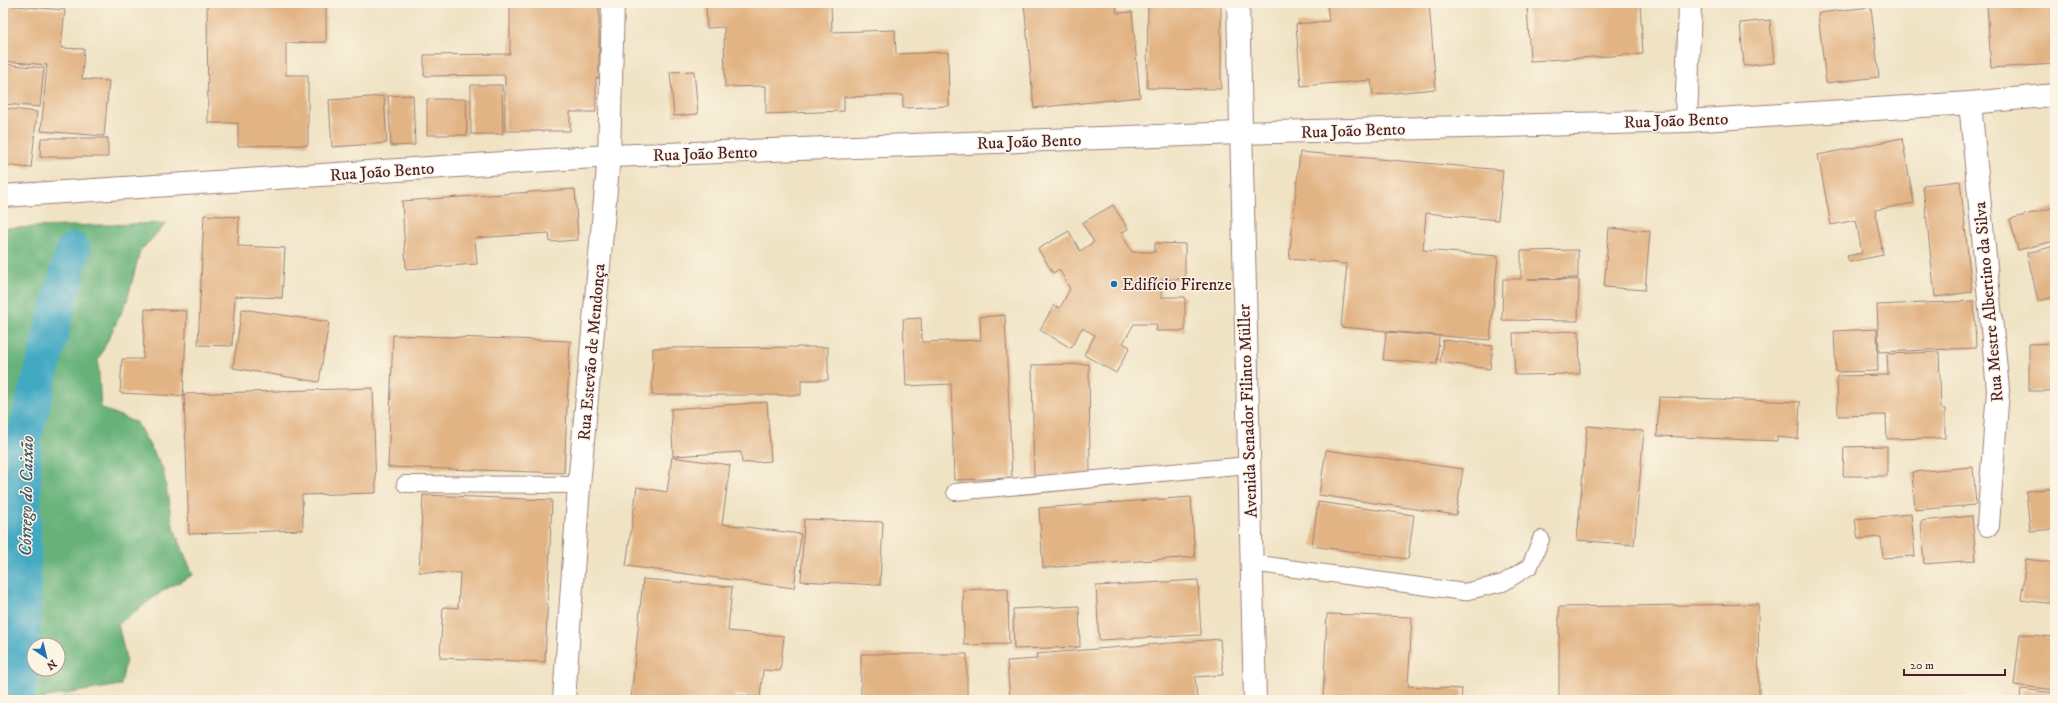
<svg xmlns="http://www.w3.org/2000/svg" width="2058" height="703" viewBox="0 0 2058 703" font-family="'IM FELL DW Pica',serif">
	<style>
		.forest { fill: #68b27a; stroke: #596852; fill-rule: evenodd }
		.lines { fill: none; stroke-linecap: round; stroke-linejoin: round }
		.canal { stroke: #43a9c3; stroke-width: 35 }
		.building { fill: #e2b484 }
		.lane-casing { stroke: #9d8178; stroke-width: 18 }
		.street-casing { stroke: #9d8178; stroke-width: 24 }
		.secondary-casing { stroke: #9d8178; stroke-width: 24 }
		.lane { stroke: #fff; stroke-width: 16 }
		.street { stroke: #fff; stroke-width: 22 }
		.secondary { stroke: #fff; stroke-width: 22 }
		.poi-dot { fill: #1f6fb2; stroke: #fcf5e5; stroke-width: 1.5 }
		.labels { text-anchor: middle; stroke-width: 3; stroke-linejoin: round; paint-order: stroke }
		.street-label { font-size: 17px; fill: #4a1f2b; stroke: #fcf5e5 }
		.poi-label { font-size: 17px; fill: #4a1f2b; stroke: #fcf5e5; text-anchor: start }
		.water-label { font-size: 18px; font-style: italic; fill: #475668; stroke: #fcf5e5 }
	</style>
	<rect width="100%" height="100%" fill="#fcf5e5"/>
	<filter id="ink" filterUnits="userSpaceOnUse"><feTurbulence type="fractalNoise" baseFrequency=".025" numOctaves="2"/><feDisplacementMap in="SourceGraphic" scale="8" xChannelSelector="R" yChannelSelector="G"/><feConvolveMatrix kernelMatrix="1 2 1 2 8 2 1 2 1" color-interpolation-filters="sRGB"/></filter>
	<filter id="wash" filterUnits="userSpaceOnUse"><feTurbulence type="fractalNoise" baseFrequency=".012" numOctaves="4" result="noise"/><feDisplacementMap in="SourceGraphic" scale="16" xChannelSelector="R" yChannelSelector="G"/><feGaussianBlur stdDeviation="0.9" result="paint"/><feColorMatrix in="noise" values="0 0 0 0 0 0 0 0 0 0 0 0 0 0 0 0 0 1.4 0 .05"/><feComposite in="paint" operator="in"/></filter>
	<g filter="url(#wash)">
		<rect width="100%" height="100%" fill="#f0e3c4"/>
		<path class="forest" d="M167,223l-27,28 -13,50 -29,59 3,48 36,15 26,46 10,57 20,49 -29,15 -46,34 8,35 -5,26 -75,12 -1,3h-37l2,-30 -7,-4v-438zM34,645h24v24h-24z"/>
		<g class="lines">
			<path class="canal" d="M19,700l4,-61 1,-201 49,-188"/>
		</g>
		<g id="blocks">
			<path class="building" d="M40,3h14v2z
				M207,3h119v39l-40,1v32h22v70l-70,1v-23h-30z
				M510,3h89v75h-3v34h-26v19h-65v-56l-81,1v-21l86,-1z
				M706,3h125l1,29 63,-2 1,24 52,-2 1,54 -46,2v-13l-59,2v14l-78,3v-28l-41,1 -1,-60 -17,1z
				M1024,3h92l1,10 15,-1 8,85 -106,11z
				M1148,3h73v86l-74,-1z
				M1327,3h102l7,86 -63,6 -2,-15 -70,6 -5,-62 33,-3z
				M1527,3h113l3,51 -113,7z
				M1987,3h68v61l-64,4z
				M3,5l62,5 -4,38 23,1 -2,30 27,2 -5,55 -63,-5 6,-66 -44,-4z
				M1871,7l8,70 -53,6 -8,-70z
				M1770,20l4,43 -30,3 -4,-43z
				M3,64l41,4 -4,39 -37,-3z
				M694,71l4,43 -24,2 -4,-44z
				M471,85h31l1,49h-32z
				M413,95l2,50 -24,1 -3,-50z
				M384,96l3,47 -55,4 -3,-47z
				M427,99h39l1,36h-40z
				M3,108l34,4 -6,56 -28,-3z
				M41,138h67v19h-68z
				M1902,138l12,65 -39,7 8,45 -34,7 -2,-6 15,-3 -6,-33 -25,5 -13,-70z
				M1300,152l203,18 -5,50 -72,-7 -3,37 75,6 -8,84 -149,-13 6,-63 -58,-5z
				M1960,181l12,111 -37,5 -12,-112z
				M575,189l3,51 -28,2 -1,-9 -74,5 2,26 -71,5 -4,-68z
				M1113,205l15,24 -7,4 11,19h23v-9l30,1v35l-24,1v17h24v34h-29l1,-7h-23l-11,19 7,4 -14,26 -32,-18 11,-20 -13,-7 -11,20 -31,-18 14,-25 6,3 10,-19 -11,-20 -6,4 -15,-24 31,-18 11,20 14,-9 -12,-19z
				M2055,207v34l-37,9 -8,-31z
				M204,215l35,2 -1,29 47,2 -3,50 -47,-2 -3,50 -34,-1z
				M1609,228l41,3 -5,59 -41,-3z
				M2055,246v51l-17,4 -11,-48z
				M1578,250v28l-50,1 51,1 -1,41 -76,-1 1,-41h18v-28z
				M1974,301l2,47 -97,4 -2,-47z
				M145,309l42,2 -4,85 -63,-3 2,-34h21z
				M242,309l87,13 -10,60 -86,-14z
				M1005,315l7,163 -58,2 -3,-96 -45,2 -3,-67 18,-1 1,24 59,-2 -1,-23z
				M1877,329l1,42 -42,1 -2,-41z
				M1579,331l1,43 -65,1 -2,-42z
				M1386,332l53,4 -2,28 -54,-4z
				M393,335l177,6 -6,132 -176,-6z
				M1443,340l50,6 -3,23 -50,-7z
				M2055,343v48h-26v-47z
				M828,347v33h-27v15h-149l1,-47z
				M1939,352l2,57h4v29l-58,1 -1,-24 -48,1 -1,-40 51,-1 -1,-21z
				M1089,364l1,112 -56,2 -2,-113z
				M373,388l3,105 -74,2 1,35 -114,4 -5,-140z
				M1659,397l141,5 -2,37 -21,-2v4l-120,-5z
				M767,402l4,59 -29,2 -1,-11 -68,4 -2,-47z
				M1587,426l57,5 -10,114 -57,-5z
				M1887,446v30h-44l1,-29z
				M1326,450l137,19 -7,46 -137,-20z
				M672,457l58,8 -8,59 79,10 -7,54 -168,-22 11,-79 30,5z
				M1973,467l3,38 -61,5 -3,-38z
				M2055,488v41l-25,2 -4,-40z
				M423,495l129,5 -7,162 -105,-4 3,-51 15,1 2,-35 -41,-1z
				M1191,497l4,60 -152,11 -4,-60z
				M1318,502l96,13 -6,44 -96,-13z
				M1911,514l4,42 -32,2 -2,-21 -23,2 -3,-20z
				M1972,516l4,44 -52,4 -3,-43z
				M804,519l79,3 -3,63 -79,-4z
				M2026,559l29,4v41l-34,-4z
				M643,579l89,8 -4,44 56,5 -4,35 -17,-1 -3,27 -25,-2 -1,5h-103z
				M1198,580l3,55 -102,5 -3,-54z
				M1008,588l1,56 -45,1 -1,-55z
				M1758,604l1,96h-200v-93z
				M1079,606l1,41 -66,2 -1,-40z
				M1327,614l85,3 -4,69 54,3 -1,11h-138z
				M2020,634l35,3v53l-41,-5z
				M1220,639l3,36 -28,2 2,23h-187l-3,-39 30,-2 -1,-5z
				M861,654h106v46h-106z
				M2021,689l34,4v7h-35z
				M63,696l24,3v1h-25z
				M1881,698h26v2h-26z"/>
		</g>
	</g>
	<g filter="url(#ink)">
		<use href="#blocks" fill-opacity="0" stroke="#9d8178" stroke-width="1"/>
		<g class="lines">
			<g class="lane-casing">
				<path id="lane" d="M405,484l174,1
					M955,492l293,-27
					M1251,563l213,29 39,-9 27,-17 11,-27"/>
			</g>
			<g class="street-casing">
				<path id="street" d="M1970,103l28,287 -10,135
					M1686,121l4,-118
					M3,196l606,-40 631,-23 446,-12 284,-18 85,-8"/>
			</g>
			<g class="secondary-casing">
				<path id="secondary" d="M1238,3l17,697
					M564,700l15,-215 30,-329 4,-153"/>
			</g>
			<use href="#lane" class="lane"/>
			<use href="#street" class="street"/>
			<use href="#secondary" class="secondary"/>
		</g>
	</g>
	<circle class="poi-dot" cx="1114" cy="284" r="4"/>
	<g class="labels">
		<g class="street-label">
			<text transform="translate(1676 120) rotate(-2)" y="6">Rua João Bento</text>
			<text transform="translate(1353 130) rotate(-2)" y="6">Rua João Bento</text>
			<text transform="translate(1029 141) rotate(-2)" y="6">Rua João Bento</text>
			<text transform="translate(705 153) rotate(-2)" y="6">Rua João Bento</text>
			<text transform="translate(382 171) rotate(-4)" y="6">Rua João Bento</text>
			<text transform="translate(1988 302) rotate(-95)" y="6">Rua Mestre Albertino da Silva</text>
			<text transform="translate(591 352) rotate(-85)" y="6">Rua Estevão de Mendonça</text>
			<text transform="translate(1247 411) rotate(-92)" y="6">Avenida Senador Filinto Müller</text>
		</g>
		<g class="poi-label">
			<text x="1122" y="290">Edifício Firenze</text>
		</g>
		<g class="water-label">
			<text transform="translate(26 496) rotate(-89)" y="6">Córrego do Caixão</text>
		</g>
	</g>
	<rect width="2058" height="703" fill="none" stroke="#fcf5e5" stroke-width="16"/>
	<g transform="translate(46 657) rotate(145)"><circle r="19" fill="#fcf5e5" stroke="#b59f9b"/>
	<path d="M0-3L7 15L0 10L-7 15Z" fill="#1f6fb2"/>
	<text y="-6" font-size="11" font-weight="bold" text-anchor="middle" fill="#4a1f2b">N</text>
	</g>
	<path d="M1904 669v6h101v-6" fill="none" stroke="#4a1f2b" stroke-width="2"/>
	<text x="1910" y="669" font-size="12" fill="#4a1f2b" stroke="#fcf5e5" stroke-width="3" paint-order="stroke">20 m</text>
</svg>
